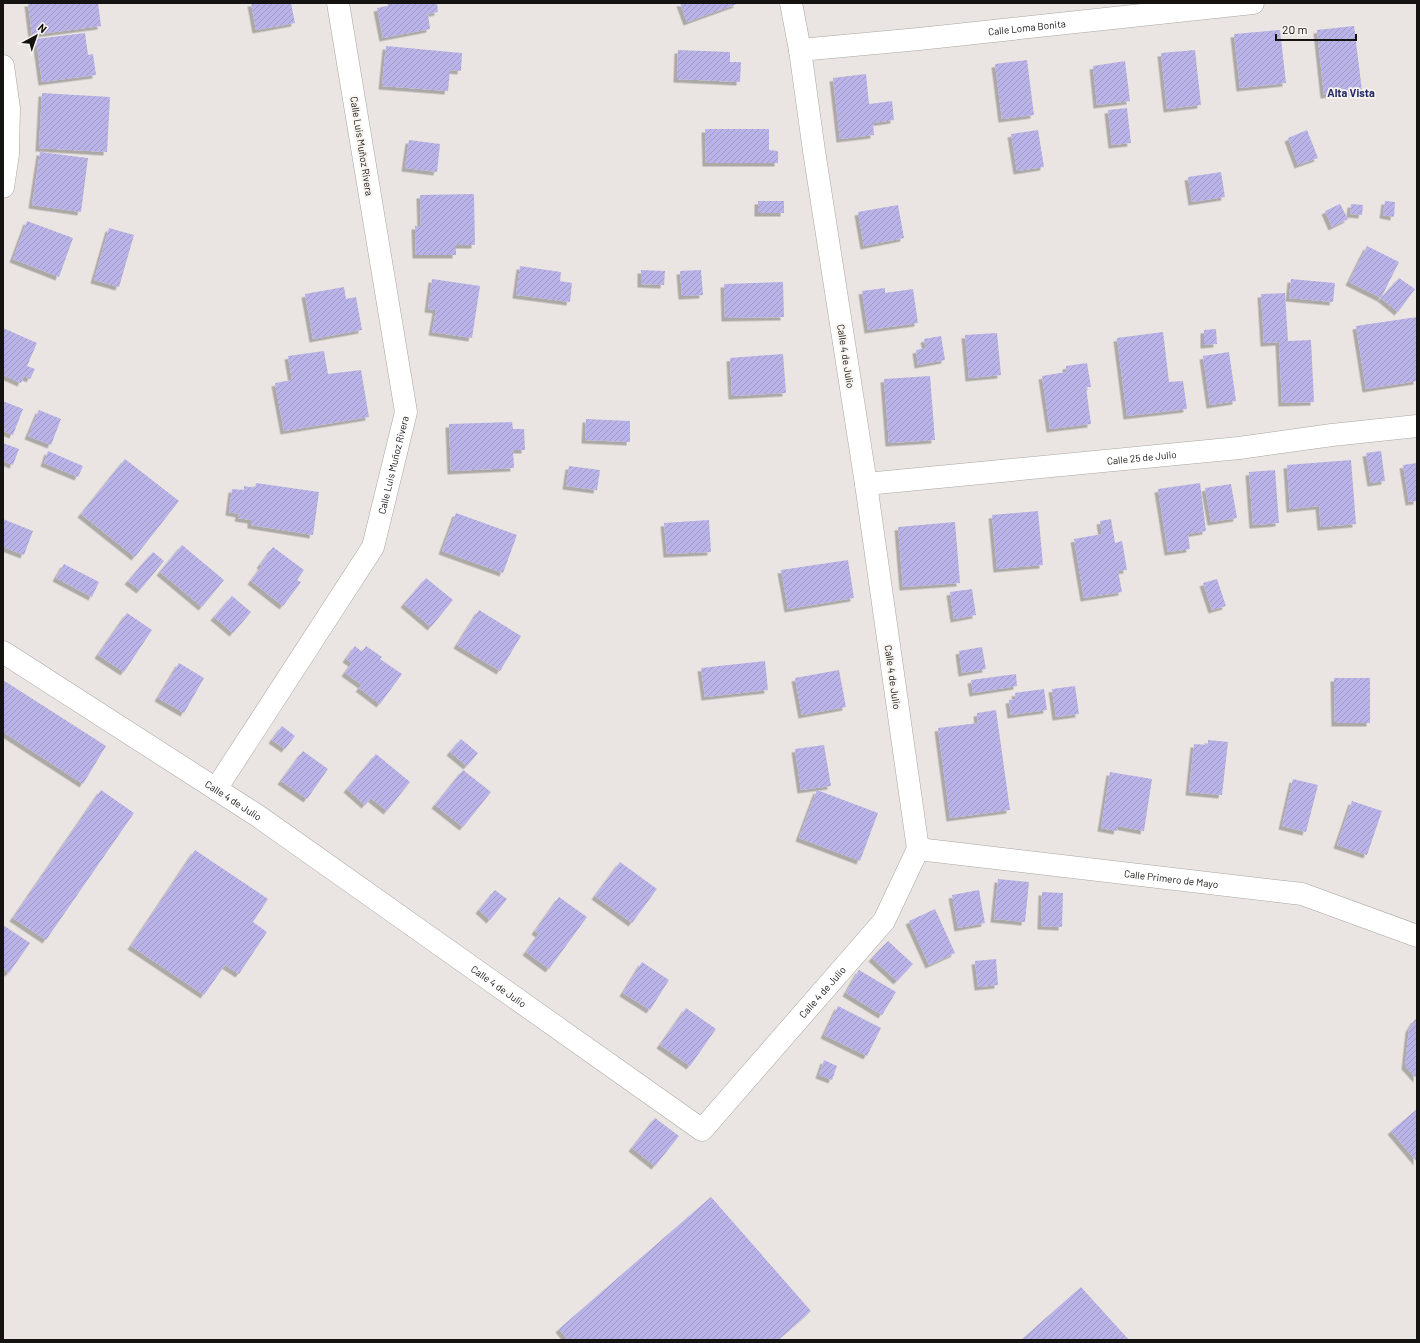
<svg xmlns="http://www.w3.org/2000/svg" width="1420" height="1343" viewBox="0 0 1420 1343" font-family="Barlow,sans-serif">
	<style>
		.building { fill: url(#building-hatch); filter: url(#shadow) }
		.lines { fill: none; stroke-linecap: round; stroke-linejoin: round }
		.minor-casing { stroke: #a9a6a2; stroke-width: 23 }
		.minor { stroke: #fff; stroke-width: 22 }
		.labels { text-anchor: middle; stroke-width: 3.5; stroke-linejoin: round; paint-order: stroke }
		.street-label { font-size: 10px; fill: #141311; stroke: #f7f3ef }
		.neighbourhood-label { font-size: 11px; font-weight: bold; fill: #252b64; stroke: #f7f3ef }
	</style>
	<defs>
		<pattern id="building-hatch" width="6" height="6" patternUnits="userSpaceOnUse"><rect width="6" height="6" fill="#bab3e8"/><path d="M-1 1l2-2M0 6l6-6M5 7l2-2" fill="none" stroke="#9f99c6"/></pattern>
		<filter id="shadow"><feDropShadow dx="-3.5" dy="3.5" stdDeviation="0" flood-color="#0004"/></filter>
	</defs>
	<rect width="100%" height="100%" fill="#eae5e2"/>
	<path class="building" d="M28,3h70l3,23 -69,9z
		M251,3h40l4,20 -39,7z
		M387,3h50l1,9 -10,2 2,15 -47,9 -6,-30 11,-2z
		M680,3h57v1l-50,18z
		M1354,26l8,65 -38,4 -7,-65z
		M1280,30l6,53 -46,5 -6,-54z
		M85,33l3,22 5,-1 3,21 -54,7 -6,-43z
		M386,46l76,7 -1,18 -11,-1 -2,21 -66,-5z
		M678,50l52,2v10h11l-1,20 -63,-3z
		M1195,50l6,55 -34,4 -6,-56z
		M1027,60l7,55 -32,4 -7,-55z
		M1125,61l5,40 -33,4 -4,-39z
		M866,74l3,30 23,-3 2,19 -21,3 1,12 -34,4 -7,-61z
		M42,93l68,4 -3,55 -68,-4z
		M1127,108l4,35 -19,2 -4,-35z
		M705,129h64v21l9,1v12h-72z
		M1038,130l6,37 -27,4 -6,-37z
		M1307,130l11,28 -20,7 -10,-27z
		M409,140l31,4 -3,28 -32,-4z
		M40,152l48,6 -7,54 -49,-7z
		M1221,172l4,25 -33,5 -4,-25z
		M474,194l1,51h-19v10h-40l-1,-29h6l-1,-31z
		M758,201h26v12h-26z
		M1385,201l10,1 -1,15 -11,-2z
		M1340,204l8,15 -16,8 -7,-16z
		M1351,204l12,1 -1,10 -12,-1z
		M898,205l6,33 -40,8 -6,-34z
		M27,221l46,17 -14,39 -46,-18z
		M109,228l25,7 -15,52 -25,-7z
		M1367,246l32,16 -18,36 18,-20 16,11 -17,23 -17,-14 -32,-16z
		M520,266l41,6 -1,9 12,2 -2,19 -54,-7z
		M641,270l24,1 -1,14 -23,-1z
		M701,270l2,25 -21,1 -2,-25z
		M432,279l48,7 -8,52 -40,-6 4,-22 -8,-1z
		M1291,279l44,4 -2,19 -44,-4z
		M783,282l1,35 -59,1 -1,-34z
		M344,287l2,12 10,-2 6,33 -49,9 -8,-45z
		M885,288v5l28,-4 5,34 -50,7 -6,-39z
		M1285,293l3,48 23,-1 3,62 -32,1 -3,-61 -15,1 -3,-49z
		M1417,317v64l-51,8 -10,-63z
		M3,328l34,15 -10,23 8,3 -5,10 -6,-3 -3,7 -18,-8z
		M1216,329l1,15 -13,1v-15z
		M1163,332l6,50 14,-1 4,28 -60,7 -10,-78z
		M997,333l4,42 -32,3 -4,-43z
		M941,336l4,24 -27,5 -2,-15 10,-2 -2,-9z
		M324,351l4,23 33,-4 8,47 -85,14 -9,-48 17,-3 -4,-24z
		M1229,352l7,49 -26,4 -7,-49z
		M783,354l3,39 -54,3 -2,-38z
		M1087,363l4,24h-5l5,37 -41,5 -8,-53 24,-4v-6z
		M930,376l5,64 -46,3 -5,-64z
		M3,401l20,8 -10,26 -10,-4z
		M39,410l22,9 -10,26 -23,-9z
		M586,419l44,2v21l-45,-2z
		M512,422l1,7h11l1,21h-12l1,18 -63,3 -2,-47z
		M3,443l16,6 -6,16 -10,-4z
		M48,451l35,15 -5,11 -34,-14z
		M1381,451l4,30 -14,2 -5,-30z
		M125,459l54,42 -44,56 -54,-43z
		M1351,460l5,64 -35,3 -2,-21 -29,3 -3,-44z
		M1417,463v38l-8,1 -6,-37z
		M569,466l31,4 -3,20 -31,-4z
		M1275,470l4,53 -26,2 -4,-53z
		M256,483l63,9 -6,43 -62,-10v-5l-13,-2 1,-4 -10,-2 3,-23 12,1v-4l11,2z
		M1200,483l6,48 -18,3 2,15 -22,3 -10,-63z
		M1231,484l6,34 -26,4 -6,-34z
		M1038,511l5,54 -46,4 -5,-54z
		M456,513l61,22 -14,38 -61,-22z
		M3,519l30,12 -9,24 -21,-8z
		M1111,519l4,24 7,-2 5,29 -9,1 4,21 -38,6 -10,-59 28,-5 -2,-13z
		M709,520l2,32 -44,2 -3,-31z
		M955,522l5,61 -57,4 -5,-60z
		M182,545l42,35 -22,27 -42,-35z
		M273,547l31,23 -7,10 4,2 -18,24 -32,-25 11,-15 -2,-1z
		M153,552l11,9 -24,29 -12,-9z
		M848,560l6,38 -66,11 -7,-39z
		M64,564l35,18 -7,15 -36,-19z
		M426,578l27,22 -22,27 -27,-23z
		M1217,579l9,27 -14,4 -9,-27z
		M972,589l4,26 -22,4 -4,-27z
		M232,596l19,16 -18,21 -19,-16z
		M479,610l42,26 -21,35 -43,-26z
		M127,613l25,17 -28,42 -26,-17z
		M355,646l7,6 4,-6 16,11 -2,2 22,15 -22,30 -21,-16 3,-3 -17,-12 7,-10 -6,-4z
		M982,647l4,22 -24,4 -3,-22z
		M765,661l3,29 -63,7 -4,-29z
		M179,663l25,15 -20,35 -26,-15z
		M839,670l7,37 -44,8 -7,-37z
		M1016,674l1,12 -44,7 -2,-13z
		M1334,678h36v45h-35z
		M3,680l103,66 -23,38 -80,-52z
		M1075,686l4,28 -23,3 -4,-28z
		M1044,689l3,21 -36,5 -2,-15 7,-1 -1,-6z
		M996,710l14,100 -60,8 -12,-90 40,-5 -1,-10z
		M282,726l13,10 -10,13 -13,-9z
		M461,739l17,14 -11,13 -17,-14z
		M1208,740l20,2 -6,53 -33,-3 5,-48 14,1z
		M824,745l7,41 -30,4 -6,-41z
		M303,751l25,18 -21,30 -26,-18z
		M376,754l34,28 -23,29 -16,-13 -6,7 -18,-16z
		M463,770l28,22 -28,35 -28,-22z
		M1110,772l42,7 -8,52 -26,-5 -1,5 -16,-3z
		M1293,779l25,6 -12,47 -24,-6z
		M101,790l33,23 -88,127 -33,-22z
		M817,790l61,23 -18,48 -61,-23z
		M1352,801l30,10 -15,44 -30,-10z
		M195,850l73,49 -15,23 14,10 -28,42 -14,-9 -21,30 -73,-49z
		M620,862l37,27 -25,34 -37,-27z
		M998,879l31,3 -4,40 -31,-3z
		M495,890l12,9 -17,21 -11,-10z
		M979,890l6,33 -27,5 -6,-33z
		M1042,892l21,1 -1,34 -21,-1z
		M559,897l28,20 -38,52 -23,-17 13,-18 -4,-3z
		M935,909l20,44 -26,12 -20,-44z
		M3,925l27,18 -21,30 -6,-5z
		M888,941l25,23 -16,17 -25,-23z
		M996,959l2,26 -20,2 -3,-26z
		M642,962l27,18 -19,30 -27,-17z
		M859,970l37,22 -14,23 -36,-22z
		M838,1006l43,22 -14,28 -43,-21z
		M686,1008l30,21 -26,37 -30,-21z
		M1415,1019l2,2v58l-12,-13 4,-37z
		M824,1060l13,6 -5,14 -13,-5z
		M1417,1109v53l-26,-31z
		M655,1118l24,18 -24,30 -23,-18z
		M711,1197l100,114 -33,29h-210l-9,-11z
		M1081,1287l48,53h-108z"/>
	<g class="lines">
		<g class="minor-casing">
			<g id="minor">
				<path id="s1" d="M800,50l119,-11 334,-36"/>
				<path d="M3,66l6,42 -1,46 -5,33"/>
				<path id="s2" d="M866,484l373,-36 93,-13 85,-9"/>
				<path id="s3" d="M3,652l255,164 444,314 182,-209 34,-72 -52,-365 -52,-333 -14,-101 -9,-47"/>
				<path id="s4" d="M216,789l157,-242 33,-135 -68,-409"/>
				<path id="s5" d="M918,849l384,45 115,42"/>
			</g>
		</g>
		<use href="#minor" class="minor"/>
	</g>
	<g class="labels">
		<g class="street-label">
			<text dy="4" stroke="none"><textPath href="#s1" startOffset="228">Calle Loma Bonita</textPath></text>
			<text transform="translate(362 146) rotate(81)" y="4">Calle Luis Muñoz Rivera</text>
			<text transform="translate(846 356) rotate(81)" y="4">Calle 4 de Julio</text>
			<text dy="4" stroke="none"><textPath href="#s2" startOffset="277">Calle 25 de Julio</textPath></text>
			<text dy="4" stroke="none"><textPath href="#s4" startOffset="373">Calle Luis Muñoz Rivera</textPath></text>
			<text transform="translate(893 677) rotate(82)" y="4">Calle 4 de Julio</text>
			<text dy="4" stroke="none"><textPath href="#s3" startOffset="274">Calle 4 de Julio</textPath></text>
			<text dy="4" stroke="none"><textPath href="#s5" startOffset="255">Calle Primero de Mayo</textPath></text>
			<text dy="4" stroke="none"><textPath href="#s3" startOffset="598">Calle 4 de Julio</textPath></text>
			<text dy="4" stroke="none"><textPath href="#s3" startOffset="1030">Calle 4 de Julio</textPath></text>
		</g>
		<g class="neighbourhood-label">
			<text x="1351" y="97">Alta Vista</text>
		</g>
	</g>
	<rect width="1420" height="1343" fill="none" stroke="#141311" stroke-width="8"/>
	<g transform="translate(36 36) rotate(40)" stroke="#f7f3ef" stroke-width="3" paint-order="stroke">
	<path d="M0-3L7 15L0 10L-7 15Z" fill="#141311"/>
	<text y="-6" font-size="11" font-weight="bold" text-anchor="middle" fill="#141311">N</text>
	</g>
	<path d="M1276 34v6h80v-6" fill="none" stroke="#141311" stroke-width="2"/>
	<text x="1282" y="34" font-size="12" fill="#141311" stroke="#f7f3ef" stroke-width="3" paint-order="stroke">20 m</text>
</svg>
